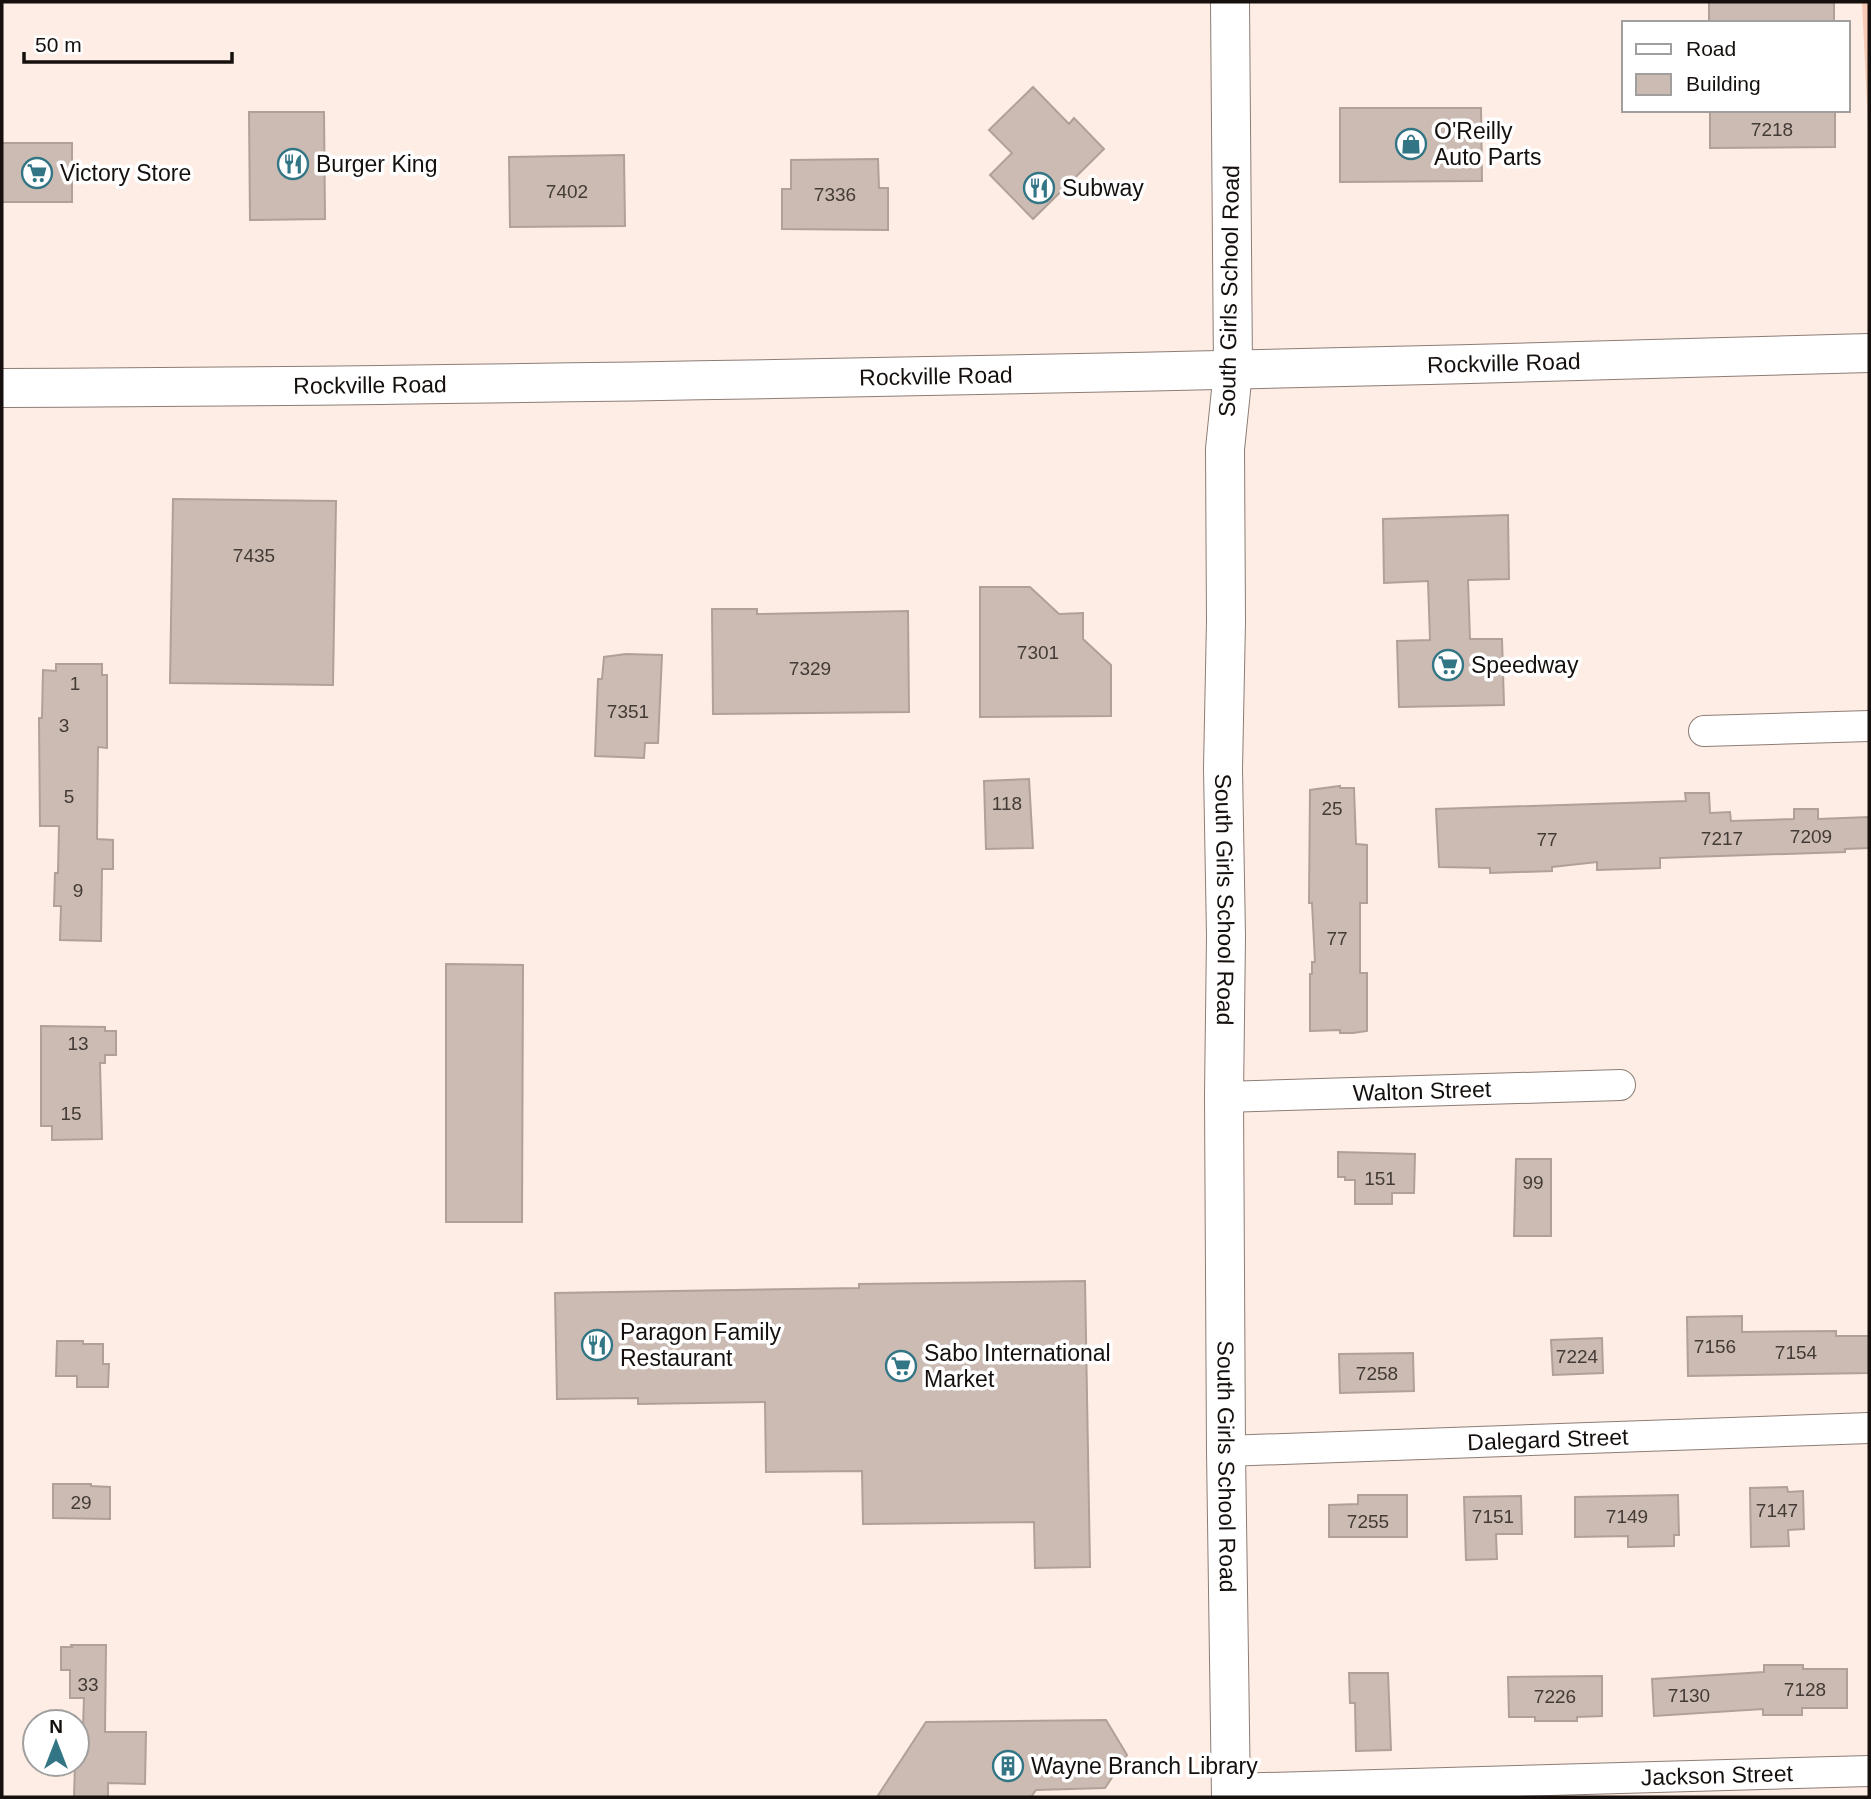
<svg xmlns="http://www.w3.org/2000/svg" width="1871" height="1799" viewBox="0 0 1871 1799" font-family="Arial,sans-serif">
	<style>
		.green { fill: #f7cbb6 }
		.building { fill: #ccbbb3; stroke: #b0a098; stroke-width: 2 }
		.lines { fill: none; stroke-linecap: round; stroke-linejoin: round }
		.minor-casing { stroke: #8d7d76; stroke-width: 32 }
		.major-casing { stroke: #8d7d76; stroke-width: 40 }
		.minor { stroke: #fff; stroke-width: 30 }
		.major { stroke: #fff; stroke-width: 38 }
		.labels { text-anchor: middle; stroke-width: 7; stroke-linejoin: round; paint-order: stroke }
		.number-label { font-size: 19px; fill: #433b36 }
		.poi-label { font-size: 23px; fill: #15100d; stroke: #fff; text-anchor: start }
		.street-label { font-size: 23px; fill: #15100d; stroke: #fff }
	</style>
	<rect width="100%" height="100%" fill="#feede4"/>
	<path class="green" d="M1862,2h7v143z"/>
	<path class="building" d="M1709,2h125v21h-125z
		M1033,87l36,37 5,-6 30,31 -71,70 -43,-44 22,-22 -23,-23z
		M1340,108h141l1,73 -142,1z
		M1710,110h125v37l-125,1z
		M249,112h75l1,107 -75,1z
		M2,143h70v59h-70z
		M624,155l1,71 -115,1 -1,-70z
		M878,159l1,29h9v42l-106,-1v-40h9v-29z
		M173,499l163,2 -3,184 -163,-2z
		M1508,515l1,64 -41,1 2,59h32l2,66 -105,2 -2,-66 33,-1 -2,-59 -44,2 -1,-64z
		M980,587h50l29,27 24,-1v26l28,26v51l-131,1z
		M712,609h45v5l151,-3 1,101 -196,2z
		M626,654l36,1 -4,88h-13l-1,15 -49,-2 3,-77h4l2,-22z
		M56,664h46v11h5v73l-9,-1 -1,92 16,1v29h-11l-1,72 -41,-1 1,-34h-7l1,-33h3l1,-47h-19l-1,-108h3l1,-48 13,1z
		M1029,779l4,69 -47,1 -2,-68z
		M1340,786v2h14l2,56 11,1v58h-7v70h7v58l-14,2h-13v-3l-30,1v-57h2v-12h3l-3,-59h-3l1,-113z
		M1685,793h24l1,20 20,-1 1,9 63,-2v-10h24v10l51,-2v31l-24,1v3l-185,6v10l-63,2v-8l-45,5v4l-62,2v-5l-51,-1 -3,-58 250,-8z
		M446,964l77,1 -1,257h-76z
		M41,1026l64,1v4h11v24h-11v8h-5l2,76 -50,1v-14h-11z
		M1338,1152l77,2 -1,39h-22v11h-37v-24h-10v-3h-7z
		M1516,1159h35v77h-37z
		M1085,1281l5,286 -55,1 -1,-46 -171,2 -1,-53 -96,1 -1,-70 -127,2v-6l-81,1 -2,-106 304,-5v-4z
		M1742,1316v16l94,-1v5h33v37l-181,3 -1,-59z
		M1602,1338l1,35 -50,2 -2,-35z
		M57,1341h26v3h20v20h6l-1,23h-31v-11h-21z
		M1413,1353l1,38 -74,2 -1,-39z
		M53,1484h38v2l19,1v32l-57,-1z
		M1787,1487l1,5 15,-1 1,38 -16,1 1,16 -38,1 -1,-59z
		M1358,1495h49v42h-78v-32l29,-1z
		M1678,1495l1,40h-5v11l-46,1v-11l-53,1v-40z
		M1521,1496l1,38h-26l1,25 -31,1 -2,-63z
		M71,1645h35l-1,87h41l-1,52 -37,-1v14h-34l1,-33h2v-9h5l2,-57h-14v-28h-9v-23h11z
		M1764,1665h39v4h44v39h-45v7h-39v-6l-109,7 -2,-37 112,-7z
		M1349,1673h39l3,77 -35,1 -1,-48h-5z
		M1602,1676v40l-25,1v4h-42v-4h-26l-1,-40z
		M1106,1720l21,35 -22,33 -69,2 -5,7h-154l49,-75z"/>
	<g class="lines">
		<g class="minor-casing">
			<g id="minor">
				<path d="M1704,731l165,-5"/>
				<path id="s1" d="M1224,1097l396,-12"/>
				<path id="s2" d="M1226,1451l643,-23"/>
				<path id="s3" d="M1231,1789l638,-18"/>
			</g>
		</g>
		<g class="major-casing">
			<g id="major">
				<path id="s4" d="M1230,2l3,369 -8,78 1,172 -3,148 3,167 -2,161 2,354 5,346"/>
				<path id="s5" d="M2,388c622,-3 1245,-17 1867,-35"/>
			</g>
		</g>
		<use href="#minor" class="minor"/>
		<use href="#major" class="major"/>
	</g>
	<defs>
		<g id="shop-ring" transform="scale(1.575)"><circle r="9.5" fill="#fff" stroke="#327585" stroke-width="1.5"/><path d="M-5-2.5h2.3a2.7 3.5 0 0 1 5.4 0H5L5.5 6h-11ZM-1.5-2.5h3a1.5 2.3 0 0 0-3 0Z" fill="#327585"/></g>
		<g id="restaurant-ring" transform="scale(1.575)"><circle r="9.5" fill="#fff" stroke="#327585" stroke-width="1.5"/><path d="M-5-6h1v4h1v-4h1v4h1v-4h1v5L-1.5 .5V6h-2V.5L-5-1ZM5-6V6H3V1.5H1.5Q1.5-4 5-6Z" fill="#327585"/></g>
		<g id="supermarket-ring" transform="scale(1.575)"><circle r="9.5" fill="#fff" stroke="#327585" stroke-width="1.5"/><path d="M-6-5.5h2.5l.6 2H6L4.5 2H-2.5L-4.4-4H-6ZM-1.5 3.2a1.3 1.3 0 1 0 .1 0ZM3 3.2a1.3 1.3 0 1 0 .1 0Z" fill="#327585"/></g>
		<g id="building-ring" transform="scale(1.575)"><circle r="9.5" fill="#fff" stroke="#327585" stroke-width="1.5"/><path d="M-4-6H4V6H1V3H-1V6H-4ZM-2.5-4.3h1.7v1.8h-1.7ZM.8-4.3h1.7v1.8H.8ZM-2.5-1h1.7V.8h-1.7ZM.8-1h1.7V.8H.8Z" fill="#327585"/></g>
	</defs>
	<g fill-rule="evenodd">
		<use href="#shop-ring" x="1411" y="144"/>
		<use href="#restaurant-ring" x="293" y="164"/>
		<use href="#supermarket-ring" x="37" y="173"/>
		<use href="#restaurant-ring" x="1039" y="188"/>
		<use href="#supermarket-ring" x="1448" y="665"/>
		<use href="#restaurant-ring" x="597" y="1345"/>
		<use href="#supermarket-ring" x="901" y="1366"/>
		<use href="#building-ring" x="1008" y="1766"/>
	</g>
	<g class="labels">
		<g class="number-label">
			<text x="1772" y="136">7218</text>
			<text x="567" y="198">7402</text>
			<text x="835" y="201">7336</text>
			<text x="254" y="562">7435</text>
			<text x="1038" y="659">7301</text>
			<text x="810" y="675">7329</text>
			<text x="75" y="690">1</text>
			<text x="628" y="718">7351</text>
			<text x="64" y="732">3</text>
			<text x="69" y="803">5</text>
			<text x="1007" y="810">118</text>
			<text x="1332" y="815">25</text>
			<text x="1811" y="843">7209</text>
			<text x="1722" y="845">7217</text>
			<text x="1547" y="846">77</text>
			<text x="78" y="897">9</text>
			<text x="1337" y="945">77</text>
			<text x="78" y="1050">13</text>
			<text x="71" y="1120">15</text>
			<text x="1380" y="1185">151</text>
			<text x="1533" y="1189">99</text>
			<text x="1715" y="1353">7156</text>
			<text x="1796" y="1359">7154</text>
			<text x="1577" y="1363">7224</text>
			<text x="1377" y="1380">7258</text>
			<text x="81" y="1509">29</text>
			<text x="1777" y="1517">7147</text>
			<text x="1493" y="1523">7151</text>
			<text x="1627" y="1523">7149</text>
			<text x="1368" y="1528">7255</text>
			<text x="88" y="1691">33</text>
			<text x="1805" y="1696">7128</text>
			<text x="1689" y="1702">7130</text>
			<text x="1555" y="1703">7226</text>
		</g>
		<g class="poi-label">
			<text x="1434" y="139">O'Reilly<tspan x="1434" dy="26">Auto Parts</tspan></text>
			<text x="316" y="172">Burger King</text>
			<text x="60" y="181">Victory Store</text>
			<text x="1062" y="196">Subway</text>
			<text x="1471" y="673">Speedway</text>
			<text x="620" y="1340">Paragon Family<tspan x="620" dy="26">Restaurant</tspan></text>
			<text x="924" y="1361">Sabo International<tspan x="924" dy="26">Market</tspan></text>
			<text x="1031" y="1774">Wayne Branch Library</text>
		</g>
		<g class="street-label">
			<text transform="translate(1229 291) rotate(-89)" y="8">South Girls School Road</text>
			<text dy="8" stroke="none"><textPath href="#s5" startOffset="1502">Rockville Road</textPath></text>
			<text dy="8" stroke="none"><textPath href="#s5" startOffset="934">Rockville Road</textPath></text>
			<text dy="8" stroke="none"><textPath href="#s5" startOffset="368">Rockville Road</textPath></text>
			<text dy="8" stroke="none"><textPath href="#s4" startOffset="898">South Girls School Road</textPath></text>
			<text dy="8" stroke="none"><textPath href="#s1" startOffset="198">Walton Street</textPath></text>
			<text dy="8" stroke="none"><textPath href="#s2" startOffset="322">Dalegard Street</textPath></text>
			<text dy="8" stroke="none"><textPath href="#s4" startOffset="1465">South Girls School Road</textPath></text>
			<text dy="8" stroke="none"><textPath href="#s3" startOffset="486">Jackson Street</textPath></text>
		</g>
	</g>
	<rect width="1871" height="1799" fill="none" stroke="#15100d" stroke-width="7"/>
	<rect x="1622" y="21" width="228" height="91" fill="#ffffff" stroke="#a19f9e" stroke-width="2"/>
	<rect x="1636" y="44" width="35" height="10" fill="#ffffff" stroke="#a19f9e" stroke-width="2"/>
	<text x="1686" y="56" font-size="21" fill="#15100d">Road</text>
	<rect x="1636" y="74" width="35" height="21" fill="#ccbbb3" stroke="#a19f9e" stroke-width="2"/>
	<text x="1686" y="91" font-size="21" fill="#15100d">Building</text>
	<g transform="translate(56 1743)"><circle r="33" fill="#ffffff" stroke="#a19f9e" stroke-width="2"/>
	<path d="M0-5L12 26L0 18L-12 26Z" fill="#327585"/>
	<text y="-10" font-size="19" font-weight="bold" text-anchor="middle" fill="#15100d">N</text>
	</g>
	<path d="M24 52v10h208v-10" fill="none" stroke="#15100d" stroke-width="3.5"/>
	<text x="35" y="52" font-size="21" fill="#15100d" stroke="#ffffff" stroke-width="5" paint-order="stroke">50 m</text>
</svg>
